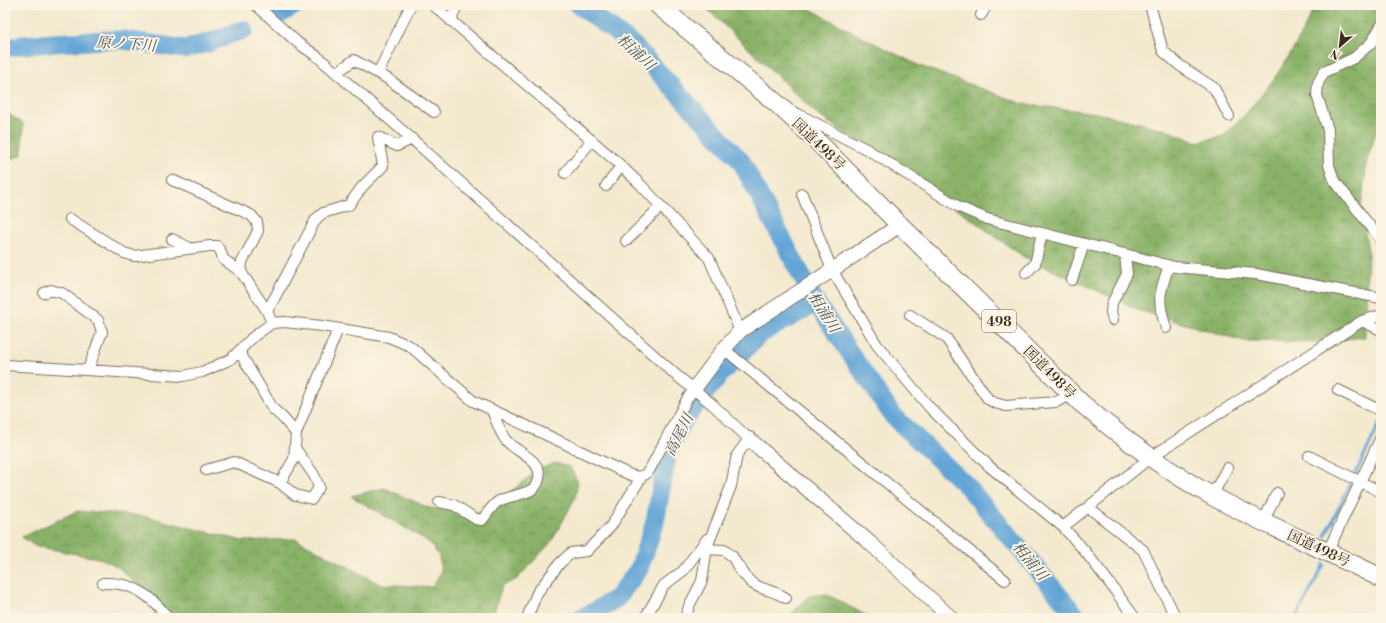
<svg xmlns="http://www.w3.org/2000/svg" width="1386" height="623" viewBox="0 0 1386 623" font-family="'Libre Bodoni','Noto Serif JP',serif">
	<style>
		.forest { fill: url(#forest-crowns); stroke: #626e43 }
		.lines { fill: none; stroke-linecap: round; stroke-linejoin: round }
		.stream { stroke: #63a5d7; stroke-width: 3 }
		.river { stroke: #63a5d7; stroke-width: 19 }
		.street-casing { stroke: #7b6d5c; stroke-width: 12 }
		.secondary-casing { stroke: #7b6d5c; stroke-width: 16 }
		.highway-casing { stroke: #7b6d5c; stroke-width: 20 }
		.street { stroke: #fff; stroke-width: 10 }
		.secondary { stroke: #fff; stroke-width: 14 }
		.highway { stroke: #fff; stroke-width: 18 }
		.labels { text-anchor: middle; stroke-width: 4; stroke-linejoin: round; paint-order: stroke }
		.shield { fill: #fcf5e5; stroke: #75675a; stroke-width: 1 }
		.shield-label { font-size: 13px; font-weight: bold; fill: #3b2a1e }
		.street-label { font-size: 14px; fill: #3b2a1e; stroke: #fcf5e5 }
		.water-label { font-size: 15px; font-style: italic; fill: #49555f; stroke: #fcf5e5 }
	</style>
	<defs>
		<pattern id="forest-crowns" width="20" height="18" patternUnits="userSpaceOnUse"><rect width="20" height="18" fill="#89b268"/><path d="M2 6a3 3 0 1 1 6 0M12 15a3 3 0 1 1 6 0" fill="none" stroke="#719155"/></pattern>
	</defs>
	<rect width="100%" height="100%" fill="#fcf5e5"/>
	<filter id="ink" filterUnits="userSpaceOnUse"><feTurbulence type="fractalNoise" baseFrequency=".025" numOctaves="2"/><feDisplacementMap in="SourceGraphic" scale="8" xChannelSelector="R" yChannelSelector="G"/><feConvolveMatrix kernelMatrix="1 2 1 2 8 2 1 2 1" color-interpolation-filters="sRGB"/></filter>
	<filter id="wash" filterUnits="userSpaceOnUse"><feTurbulence type="fractalNoise" baseFrequency=".012" numOctaves="4" result="noise"/><feDisplacementMap in="SourceGraphic" scale="16" xChannelSelector="R" yChannelSelector="G"/><feGaussianBlur stdDeviation="0.9" result="paint"/><feColorMatrix in="noise" values="0 0 0 0 0 0 0 0 0 0 0 0 0 0 0 0 0 1.4 0 .05"/><feComposite in="paint" operator="in"/></filter>
	<g filter="url(#wash)">
		<rect width="100%" height="100%" fill="#f3e9ce"/>
		<path class="forest" d="M703,5h100l51,28 66,33 103,38 74,9 63,15 37,14 26,-6 22,-21 29,-36 19,-29 23,-45h65v112l-14,43 -6,50 7,40 -3,87 -49,5 -72,-1 -103,-30 -117,-54 -105,-75 -101,-67z
			M5,112l18,11 -1,32 -17,6z
			M554,463l16,4 8,15 -3,16 -23,43 -35,38 -15,7 -10,32h-337l-1,-17 -36,-34 -16,-8 -67,-13 -13,-9 55,-26 67,5 99,25 53,-2 84,45 52,3 9,-15 -2,-16 -10,-14 -78,-46 33,-8 45,20 54,5 55,-43z
			M826,594l45,24h-84l22,-22z"/>
		<g class="lines">
			<path class="stream" d="M1325,536l56,-115
				M1296,618l28,-54"/>
			<path class="river" d="M579,5l53,39 109,117 75,142 77,113 74,70 111,132
				M280,14l15,-9
				M5,48l17,-3 84,-5h18l61,9 23,-6 26,-10 10,-3
				M581,618l11,-5 25,-15 22,-29 16,-47 13,-71 17,-33 35,-44 40,-40 56,-31"/>
		</g>
	</g>
	<g filter="url(#ink)">
		<g class="lines">
			<g class="street-casing">
				<path id="street" d="M256,5l42,38 20,14 94,82 264,236 36,29 37,35 -12,16 -6,31 -24,61 -5,34 -12,23 -5,14
					M433,5l184,157 24,23 68,73 31,73
					M1150,5l13,46 16,14 35,23 15,28
					M981,15l6,-10
					M451,21l6,-16
					M1381,26l-10,17 -17,15 -30,14 -6,11 -1,12 11,35 1,35 5,15 47,60
					M336,73l18,-13 34,19 46,33
					M378,73l33,-68
					M792,111l76,39 91,57 28,12 188,48 81,7 125,24
					M565,173l27,-33
					M172,180l79,35 6,7 1,9 -16,31 -1,10 26,39
					M606,186l15,-20
					M802,194l30,76 45,75 53,63 60,59 73,60 21,23 27,35 24,33
					M70,219l54,34 10,3 76,-10h7l4,6 2,7 18,13
					M172,239l18,9
					M626,241l35,-35
					M1026,273l9,-9 7,-31
					M1072,280l12,-36
					M44,293l7,-3 11,3 36,27 4,12 -14,38
					M910,315l36,23 42,61 7,4 11,3 50,-4 17,-8
					M1113,320l-2,-8 1,-9 15,-29 -2,-19
					M1362,321l19,9
					M272,323l-5,-12 7,-12 42,-80 7,-6 26,-8 13,-18 21,-21 -5,-29 19,9 15,-7
					M1166,328c-9,-28 -7,-35 3,-62
					M724,349l281,231
					M239,351l34,58 9,8 14,16 42,-104
					M5,365l178,11 19,-4 29,-13 22,-22 19,-14 12,-1 38,4 67,11 21,9 63,55 82,38 69,33c10,5 19,8 26,-3l37,-70 7,-10
					M1338,390l43,21
					M1309,456l72,36
					M206,470l28,-8 46,21 14,-24 2,-26
					M280,483l15,12 17,4 7,-12 -5,-12 -19,-27
					M1212,496l15,-28
					M439,502l15,3 22,14 6,1c5,-6 10,-15 17,-19 13,-8 36,-4 40,-22 4,-20 -25,-27 -34,-40 -6,-8 -9,-20 -13,-28
					M1088,507l55,43 33,68
					M1263,522l14,-29
					M1063,527l88,-70 211,-136 19,-6
					M706,549l18,1 8,6 9,16
					M1328,551l53,-114
					M739,566c4,6 8,14 14,18 10,6 23,7 33,14
					M103,583c5,0 11,0 16,1 20,2 38,19 49,34
					M527,618l10,-25 23,-30 11,-10 16,-2 24,-25 31,-50
					M645,618l19,-33 19,-14 24,-32"/>
			</g>
			<g class="secondary-casing">
				<path id="secondary" d="M694,389l30,-40 16,-18 160,-106
					M749,439l121,104 81,75"/>
			</g>
			<g class="highway-casing">
				<path id="highway" d="M658,5l117,97 39,36 86,87 180,177c41,35 86,69 134,95 54,29 112,53 167,81"/>
			</g>
			<use href="#street" class="street"/>
			<use href="#secondary" class="secondary"/>
			<use href="#highway" class="highway"/>
		</g>
	</g>
	<g class="labels">
		<rect class="shield" x="982" y="310" width="34" height="22" rx="3"/>
		<g class="shield-label">
			<text x="999" y="326">498</text>
		</g>
		<g class="street-label">
			<text transform="translate(819 144) rotate(44)" y="5">国道498号</text>
			<text transform="translate(1050 372) rotate(45)" y="5">国道498号</text>
			<text transform="translate(1319 548) rotate(25)" y="5">国道498号</text>
		</g>
		<g class="water-label">
			<text transform="translate(126 44) rotate(4)" y="5">原ノ下川</text>
			<text transform="translate(636 52) rotate(43)" y="5">相浦川</text>
			<text transform="translate(824 312) rotate(58)" y="5">相浦川</text>
			<text transform="translate(679 435) rotate(-63)" y="5">高尾川</text>
			<text transform="translate(1030 561) rotate(50)" y="5">相浦川</text>
		</g>
	</g>
	<rect width="1386" height="623" fill="none" stroke="#fcf5e5" stroke-width="20"/>
	<g transform="translate(1340 46) rotate(208)" stroke="#fcf5e5" stroke-width="3" paint-order="stroke">
	<path d="M0-3L7 15L0 10L-7 15Z" fill="#3b2a1e"/>
	<text y="-6" font-size="11" font-weight="bold" text-anchor="middle" fill="#3b2a1e">N</text>
	</g>
</svg>
